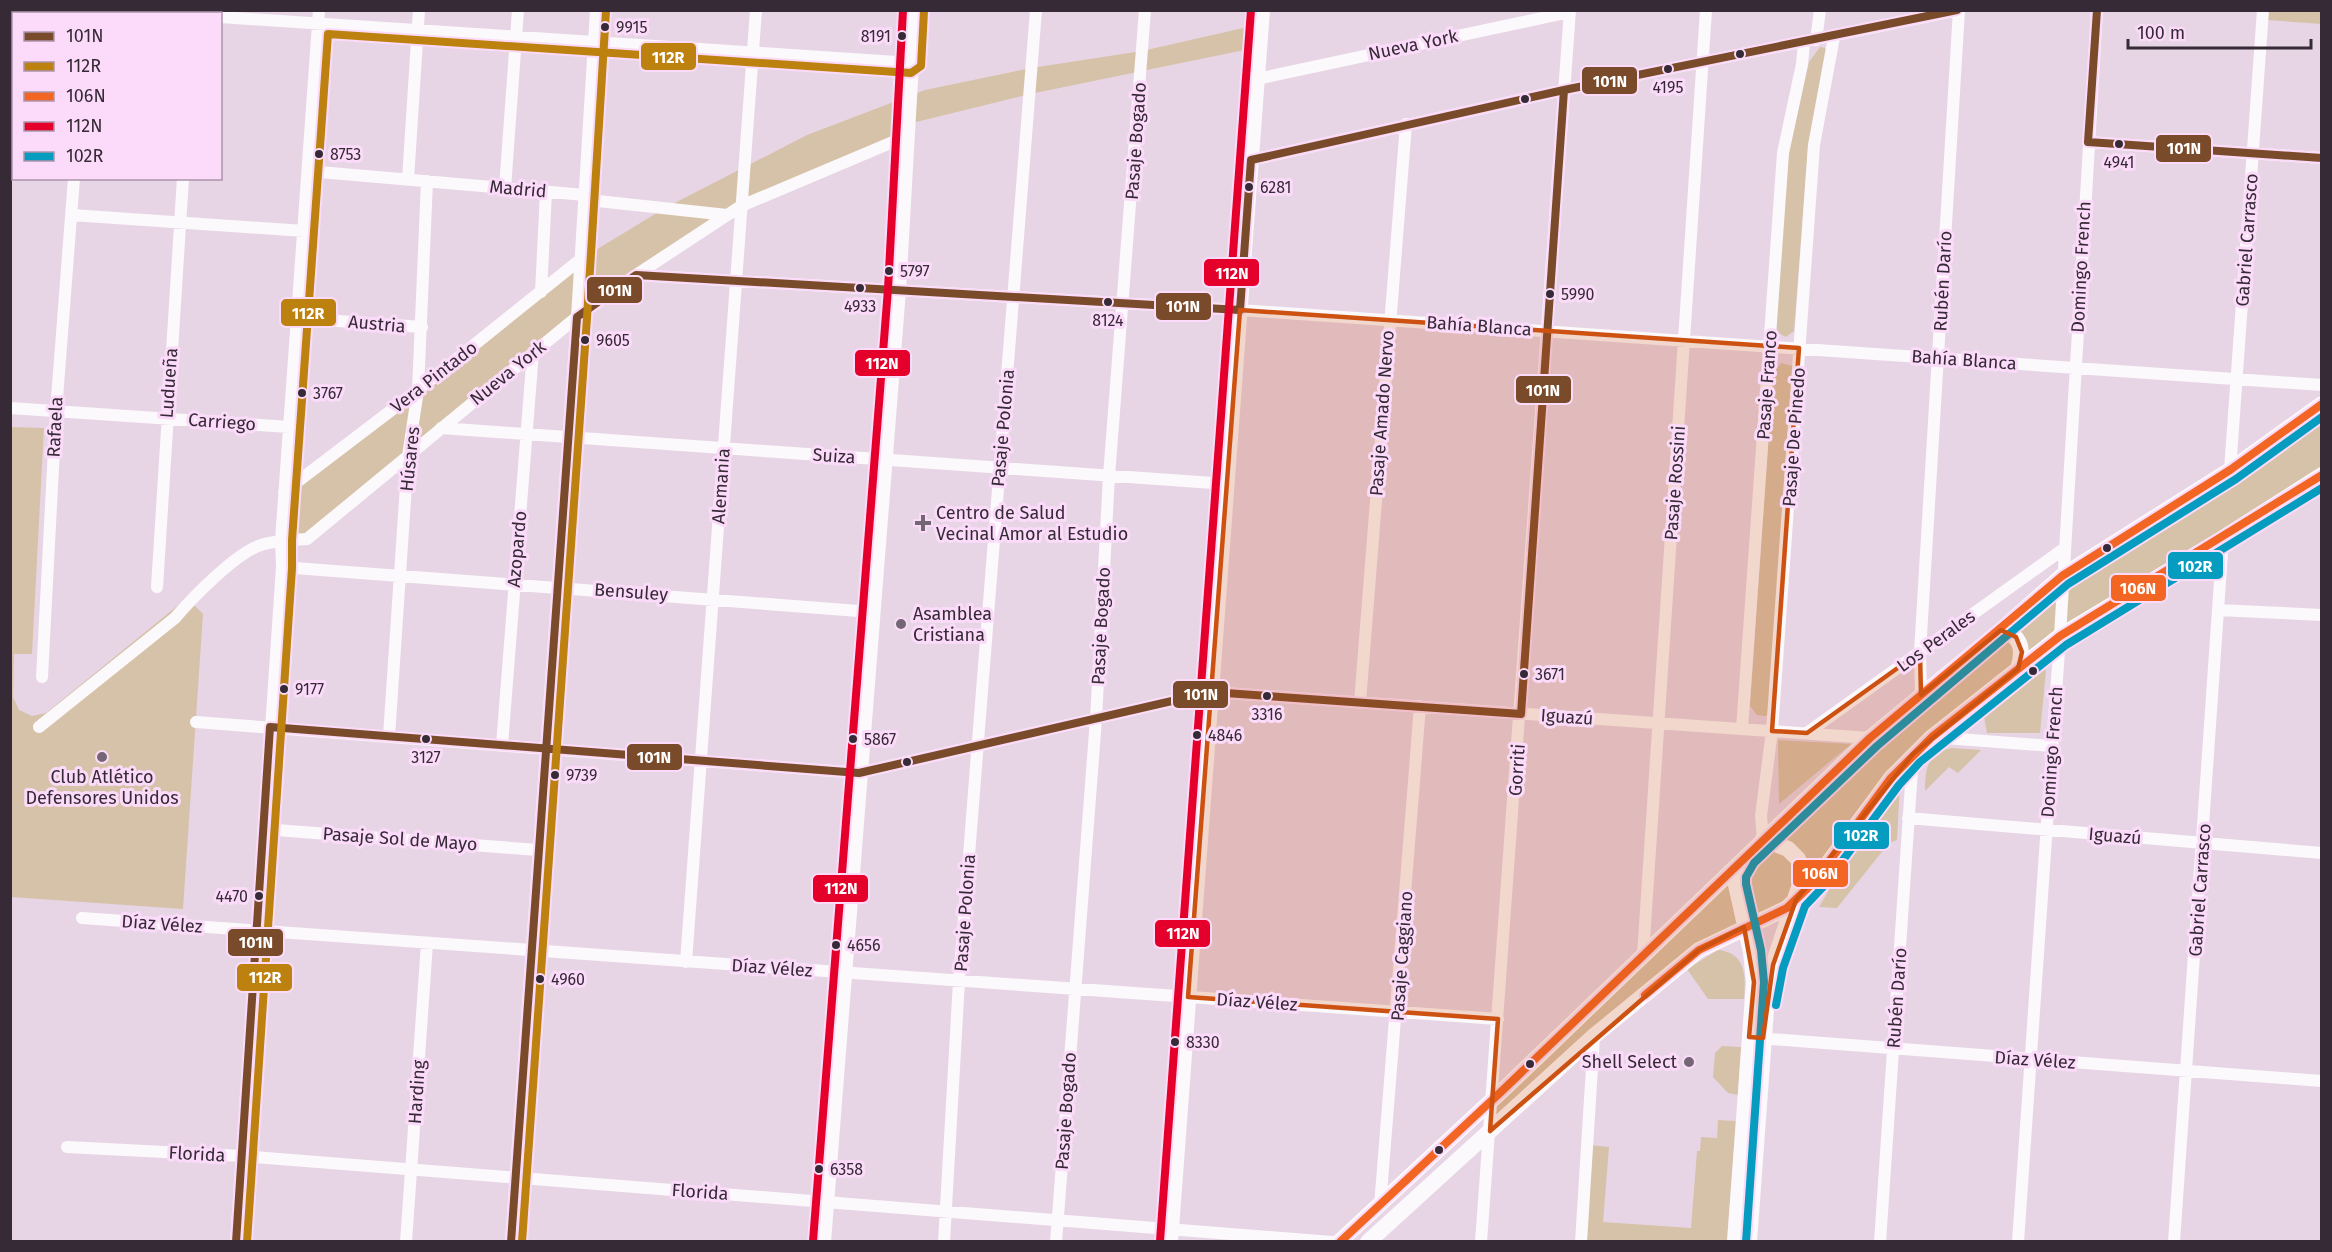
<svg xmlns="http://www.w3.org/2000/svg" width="2332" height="1252" viewBox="0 0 2332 1252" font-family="'Fira Sans',sans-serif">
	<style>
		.green { fill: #d6c2a9 }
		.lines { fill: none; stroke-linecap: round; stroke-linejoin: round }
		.street { stroke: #fbf9fb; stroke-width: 12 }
		.secondary { stroke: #fbf9fb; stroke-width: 16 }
		.rail-casing { stroke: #bcb7bb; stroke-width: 6 }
		.rail { stroke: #fbdbf9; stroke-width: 4; stroke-dasharray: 11; stroke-linecap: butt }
		.bus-1-casing { stroke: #fbdbf9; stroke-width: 12 }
		.bus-2-casing { stroke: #fbdbf9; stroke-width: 12 }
		.bus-3-casing { stroke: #fbdbf9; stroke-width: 12 }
		.bus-4-casing { stroke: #fbdbf9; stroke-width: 12 }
		.bus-5-casing { stroke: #fbdbf9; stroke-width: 12 }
		.bus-1 { stroke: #7a4b2a; stroke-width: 8 }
		.bus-2 { stroke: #bd8110; stroke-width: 8 }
		.bus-3 { stroke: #f26522; stroke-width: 8 }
		.bus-4 { stroke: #e4002b; stroke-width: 8 }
		.bus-5 { stroke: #059cbf; stroke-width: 8 }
		.marked { fill: #cd5212; fill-opacity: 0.2; stroke: #cd5212; stroke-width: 4.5; stroke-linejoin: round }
		.bus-dot { fill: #362a36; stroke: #fbdbf9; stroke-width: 2 }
		.poi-dot { fill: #746673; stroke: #fbdbf9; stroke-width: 2 }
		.labels { text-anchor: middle; stroke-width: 6; stroke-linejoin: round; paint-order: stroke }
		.bus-label { font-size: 16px; fill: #362a36; stroke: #fbdbf9; text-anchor: start }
		.street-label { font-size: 18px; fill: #362a36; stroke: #fbdbf9 }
		.poi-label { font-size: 18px; fill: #362a36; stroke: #fbdbf9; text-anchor: start }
		.line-badge { stroke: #fbdbf9; stroke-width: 2 }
		.badge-label { font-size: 16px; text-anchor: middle; font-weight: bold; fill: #fff }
	</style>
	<rect width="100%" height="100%" fill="#e7d5e5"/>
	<path class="green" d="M2268,11h53v13l-54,-4z
		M1261,24l-2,23 -229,47 -122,30 -1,12 -166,70 -105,69 -329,264 -26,1 3,-48 297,-233 84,-51 142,-73 118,-45 106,-22 111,-17z
		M1820,47l5,1 1,4 -18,96 -14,183 -8,6 -8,-4 -2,-4 12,-172 21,-95z
		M1781,363l12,3 -23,346 -4,4 -9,-1 -7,-9 23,-334z
		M2321,404v71l-261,161 -128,101 -136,163 -69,35 -237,196 2,-31 216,-209 354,-315z
		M11,427l33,1 -12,226h-18l-1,43 6,13 13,6 14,-3 141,-115 16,16 -20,295 -172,-12z
		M2031,667l15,3 -6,63h-53l-5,-27z
		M1778,740l73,4 -72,60z
		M1952,748l29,2 -23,23 -9,-6 -24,24c0,-22 2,-38 27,-43z
		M1900,787l-3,53 -8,3 -52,65 -18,-1 22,-38z
		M1718,950c28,3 28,25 26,49h-36l-21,-30z
		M1722,1046l19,1 -3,48 -10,-2 -15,-16 2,-24z
		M1718,1120l18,1 -9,120 -143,1 6,-97 19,2 -6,75 88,6 6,-77h3l1,-14 16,1z"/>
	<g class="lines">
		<path class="street" d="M129,10l45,4
			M86,14v-4
			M196,14v-4
			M220,17l691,46
			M1816,40l4,-30
			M1257,79l313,-67
			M2088,142l234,16
			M1251,160l313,-70 395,-80
			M308,171l277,24 13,6 129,14
			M408,179l11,-169
			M505,188l13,-178
			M72,215l232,16
			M636,275l604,35 1082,75
			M541,292l5,-100
			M297,318l125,9
			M10,408l279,19
			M441,428l786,56
			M2230,470l33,-460
			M284,492l134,-102 163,-131
			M282,567l590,45
			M157,587l26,-409
			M2218,610l104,5
			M42,677l14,-266 18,-233
			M1921,695l-1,-43 39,-642
			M1360,702l46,-578
			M196,722l663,51 352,-81 659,46
			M39,727l136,-109c18,-21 61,-65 86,-73 15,-5 31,-5 46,-6l270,-222 59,-42 105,-69 166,-70
			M1742,729l41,-576 19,-89 2,-21
			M1807,733l258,-185
			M389,736l19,-280 10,-66 9,-209
			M1932,737l120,9
			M502,745l31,-393
			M1908,818l414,35
			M263,829l275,21
			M1763,839l-2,-23 11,-85 42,-586 20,-108
			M82,918l1416,101
			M1643,955l63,-945
			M686,962l70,-952
			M1757,1038l565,43
			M67,1147l175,9 1090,86
			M1380,1206l40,-500
			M236,1242l46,-675 -1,-27 38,-530
			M406,1242l21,-299
			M511,1242l66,-925 19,-307
			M944,1242l15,-261 77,-971
			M1056,1242l40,-523 13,-243 36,-466
			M1481,1242l89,-1232
			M1581,1242l13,-206
			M1880,1242l33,-487
			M2018,1242l42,-606 37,-626
			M2174,1242l49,-704"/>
		<path class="secondary" d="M2001,630c21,5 23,21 17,39
			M823,1242l75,-952 16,-280
			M1170,1242l92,-1232
			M1339,1242l165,-153 366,-351 131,-108 61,-54 168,-106 92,-66
			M1368,1242l226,-206 105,-86 88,-42 27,-26 77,-104 41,-41 128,-101 163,-98 99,-63
			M1735,1242l19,-260 -3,-30 -15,-67v-11l6,-12
			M1749,1242l18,-246 6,-31 30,-90 -5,-16 -10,-10 -25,-10"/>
		<g class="rail-casing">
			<path id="rail" d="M37,14v-4
				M61,14l1,-4
				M10,127l4,-13
				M10,160l4,-9"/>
		</g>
		<use href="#rail" class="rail"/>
		<g class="bus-1-casing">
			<path id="bus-1" d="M2097,10l-9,132 234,16
				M236,1242l34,-515 589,46 352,-81 310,22 43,-624
				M511,1242l66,-925 59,-42 604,35 11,-150 313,-70 393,-80"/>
		</g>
		<g class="bus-2-casing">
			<path id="bus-2" d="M247,1242l45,-674v-28l36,-506 583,39 10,-7 3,-55
				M522,1242l65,-924 19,-307"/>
		</g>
		<g class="bus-3-casing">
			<path id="bus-3" d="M1645,995l54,-45 88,-42 27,-26 77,-104 41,-41 128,-101 262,-161
				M1340,1242l164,-153 366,-351 192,-162 168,-106 92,-66"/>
		</g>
		<g class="bus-4-casing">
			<path id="bus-4" d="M813,1241l75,-952 15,-279
				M1160,1241l91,-1231"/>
		</g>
		<g class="bus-5-casing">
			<path id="bus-5" d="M1776,1005l7,-37 22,-62 17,-18 77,-103 21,-23 146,-117 256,-157
				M1746,1242l18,-260 -3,-32 -15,-66v-7l8,-14 123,-117 191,-162 168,-105 86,-62"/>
		</g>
		<use href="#bus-1" class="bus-1"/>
		<use href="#bus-2" class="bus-2"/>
		<use href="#bus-3" class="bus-3"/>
		<use href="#bus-4" class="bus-4"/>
		<use href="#bus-5" class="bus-5"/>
	</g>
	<path class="marked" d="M1240,310l559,38 -27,383 35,2 113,-81 1,43 80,-65 15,7 6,15 -4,17 -105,85 -117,146 -23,65 -10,73 -14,-1 5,-55 -10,-55 -45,23 -209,181 8,-112 -310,-22z"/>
	<g class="bus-dot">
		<circle cx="605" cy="27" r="5"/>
		<circle cx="902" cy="36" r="5"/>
		<circle cx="1740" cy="54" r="5"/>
		<circle cx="1668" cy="69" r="5"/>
		<circle cx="1525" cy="99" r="5"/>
		<circle cx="2119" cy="144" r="5"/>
		<circle cx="319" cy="154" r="5"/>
		<circle cx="1249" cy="187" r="5"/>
		<circle cx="889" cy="271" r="5"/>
		<circle cx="860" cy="288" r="5"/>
		<circle cx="1550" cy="294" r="5"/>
		<circle cx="1108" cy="302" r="5"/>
		<circle cx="585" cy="340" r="5"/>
		<circle cx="302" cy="393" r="5"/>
		<circle cx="2107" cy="548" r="5"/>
		<circle cx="2033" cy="671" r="5"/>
		<circle cx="1524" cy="674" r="5"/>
		<circle cx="284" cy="689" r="5"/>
		<circle cx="1267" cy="696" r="5"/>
		<circle cx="1197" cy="735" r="5"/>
		<circle cx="426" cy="739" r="5"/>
		<circle cx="853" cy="739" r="5"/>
		<circle cx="907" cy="762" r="5"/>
		<circle cx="555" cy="775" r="5"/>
		<circle cx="259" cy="896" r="5"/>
		<circle cx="836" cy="945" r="5"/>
		<circle cx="540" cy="979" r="5"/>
		<circle cx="1175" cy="1042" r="5"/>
		<circle cx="1530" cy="1064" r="5"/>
		<circle cx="1439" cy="1150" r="5"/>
		<circle cx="819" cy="1169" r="5"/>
	</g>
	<g class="poi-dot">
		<path d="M920 514h6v6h6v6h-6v6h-6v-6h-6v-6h6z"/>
		<circle cx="901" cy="624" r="6"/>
		<circle cx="102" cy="757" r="6"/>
		<circle cx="1689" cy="1062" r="6"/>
	</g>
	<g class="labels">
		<g class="bus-label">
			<text x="616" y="33">9915</text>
			<text x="891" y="42" text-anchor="end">8191</text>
			<text x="1668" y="93" text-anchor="middle">4195</text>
			<text x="330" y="160">8753</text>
			<text x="2119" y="168" text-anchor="middle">4941</text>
			<text x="1260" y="193">6281</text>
			<text x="900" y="277">5797</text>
			<text x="1561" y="300">5990</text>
			<text x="860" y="312" text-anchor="middle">4933</text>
			<text x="1108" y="326" text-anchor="middle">8124</text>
			<text x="596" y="346">9605</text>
			<text x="313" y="399">3767</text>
			<text x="1535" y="680">3671</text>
			<text x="295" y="695">9177</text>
			<text x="1267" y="720" text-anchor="middle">3316</text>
			<text x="1208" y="741">4846</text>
			<text x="864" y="745">5867</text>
			<text x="426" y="763" text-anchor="middle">3127</text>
			<text x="566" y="781">9739</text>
			<text x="248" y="902" text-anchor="end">4470</text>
			<text x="847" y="951">4656</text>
			<text x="551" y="985">4960</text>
			<text x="1186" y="1048">8330</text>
			<text x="830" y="1175">6358</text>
		</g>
		<g class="street-label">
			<text transform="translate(1413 45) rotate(-12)" y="6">Nueva York</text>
			<text transform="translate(1136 141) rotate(-86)" y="6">Pasaje Bogado</text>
			<text transform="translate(518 189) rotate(5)" y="6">Madrid</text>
			<text transform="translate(2247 240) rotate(-86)" y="6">Gabriel Carrasco</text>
			<text transform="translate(2081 267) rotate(-87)" y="6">Domingo French</text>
			<text transform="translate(1943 281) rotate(-87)" y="6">Rubén Darío</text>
			<text transform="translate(377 324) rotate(5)" y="6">Austria</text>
			<text transform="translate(1479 326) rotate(4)" y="6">Bahía Blanca</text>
			<text transform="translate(1964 360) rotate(4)" y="6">Bahía Blanca</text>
			<text transform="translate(508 373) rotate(-39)" y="6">Nueva York</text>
			<text transform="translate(434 377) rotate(-38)" y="6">Vera Pintado</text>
			<text transform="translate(169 383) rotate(-86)" y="6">Ludueña</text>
			<text transform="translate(1767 385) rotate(-86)" y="6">Pasaje Franco</text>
			<text transform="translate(1382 413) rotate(-86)" y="6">Pasaje Amado Nervo</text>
			<text transform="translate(222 422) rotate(4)" y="6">Carriego</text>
			<text transform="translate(55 427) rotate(-87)" y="6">Rafaela</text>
			<text transform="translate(1003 428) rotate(-85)" y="6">Pasaje Polonia</text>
			<text transform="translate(1794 437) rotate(-86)" y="6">Pasaje De Pinedo</text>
			<text transform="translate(834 456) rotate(4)" y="6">Suiza</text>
			<text transform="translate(410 459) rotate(-84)" y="6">Húsares</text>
			<text transform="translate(1675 483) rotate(-86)" y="6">Pasaje Rossini</text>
			<text transform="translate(721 486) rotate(-86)" y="6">Alemania</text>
			<text transform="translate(517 549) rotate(-85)" y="6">Azopardo</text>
			<text transform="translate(631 592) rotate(4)" y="6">Bensuley</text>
			<text transform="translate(1101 626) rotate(-87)" y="6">Pasaje Bogado</text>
			<text transform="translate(1936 641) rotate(-36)" y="6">Los Perales</text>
			<text transform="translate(1567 717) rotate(4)" y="6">Iguazú</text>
			<text transform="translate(2052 752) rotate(-86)" y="6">Domingo French</text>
			<text transform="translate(1517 770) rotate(-86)" y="6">Gorriti</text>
			<text transform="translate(2115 836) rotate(5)" y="6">Iguazú</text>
			<text transform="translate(400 839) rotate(4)" y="6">Pasaje Sol de Mayo</text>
			<text transform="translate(2200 890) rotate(-86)" y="6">Gabriel Carrasco</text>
			<text transform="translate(965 913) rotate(-86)" y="6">Pasaje Polonia</text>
			<text transform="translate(162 924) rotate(4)" y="6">Díaz Vélez</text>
			<text transform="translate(1402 956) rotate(-86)" y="6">Pasaje Caggiano</text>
			<text transform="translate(772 968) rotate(4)" y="6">Díaz Vélez</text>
			<text transform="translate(1897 998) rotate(-86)" y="6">Rubén Darío</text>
			<text transform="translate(1257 1002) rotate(4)" y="6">Díaz Vélez</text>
			<text transform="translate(2035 1060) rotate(4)" y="6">Díaz Vélez</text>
			<text transform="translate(417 1092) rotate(-86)" y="6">Harding</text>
			<text transform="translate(1066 1111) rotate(-86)" y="6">Pasaje Bogado</text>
			<text transform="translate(197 1154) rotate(3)" y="6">Florida</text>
			<text transform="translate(700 1192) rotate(4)" y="6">Florida</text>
		</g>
		<g class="poi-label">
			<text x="936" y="519">Centro de Salud<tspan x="936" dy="21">Vecinal Amor al Estudio</tspan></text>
			<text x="913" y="620">Asamblea<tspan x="913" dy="21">Cristiana</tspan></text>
			<text x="102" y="783" text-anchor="middle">Club Atlético<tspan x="102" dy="21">Defensores Unidos</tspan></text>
			<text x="1677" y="1068" text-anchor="end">Shell Select</text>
		</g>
	</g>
	<g class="line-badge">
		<rect x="640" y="42" width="57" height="29" rx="6" fill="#bd8110"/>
		<rect x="1581" y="66" width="57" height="29" rx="6" fill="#7a4b2a"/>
		<rect x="2155" y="134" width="57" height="29" rx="6" fill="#7a4b2a"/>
		<rect x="1203" y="258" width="57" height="29" rx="6" fill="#e4002b"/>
		<rect x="586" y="276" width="57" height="28" rx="6" fill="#7a4b2a"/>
		<rect x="1155" y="292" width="57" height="29" rx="6" fill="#7a4b2a"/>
		<rect x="280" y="298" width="57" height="29" rx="6" fill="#bd8110"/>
		<rect x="854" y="349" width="57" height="28" rx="6" fill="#e4002b"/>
		<rect x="1515" y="375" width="57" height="29" rx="6" fill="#7a4b2a"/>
		<rect x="2167" y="551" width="57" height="29" rx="6" fill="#059cbf"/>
		<rect x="2110" y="574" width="57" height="28" rx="6" fill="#f26522"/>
		<rect x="1172" y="680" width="57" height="29" rx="6" fill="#7a4b2a"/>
		<rect x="626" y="743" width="57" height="28" rx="6" fill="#7a4b2a"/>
		<rect x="1833" y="821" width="57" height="29" rx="6" fill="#059cbf"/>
		<rect x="1792" y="859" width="57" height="29" rx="6" fill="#f26522"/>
		<rect x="812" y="874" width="57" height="29" rx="6" fill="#e4002b"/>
		<rect x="1154" y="919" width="57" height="29" rx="6" fill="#e4002b"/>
		<rect x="227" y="928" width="57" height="29" rx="6" fill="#7a4b2a"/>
		<rect x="236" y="963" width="57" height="29" rx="6" fill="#bd8110"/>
	</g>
	<g class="badge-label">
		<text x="668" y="63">112R</text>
		<text x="1610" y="87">101N</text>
		<text x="2184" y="154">101N</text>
		<text x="1232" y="279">112N</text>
		<text x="615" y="296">101N</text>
		<text x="1183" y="312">101N</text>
		<text x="308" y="319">112R</text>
		<text x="882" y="369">112N</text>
		<text x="1543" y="396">101N</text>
		<text x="2195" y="572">102R</text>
		<text x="2138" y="594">106N</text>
		<text x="1201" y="700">101N</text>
		<text x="654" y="763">101N</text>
		<text x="1861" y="841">102R</text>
		<text x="1820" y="879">106N</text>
		<text x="841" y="894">112N</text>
		<text x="1183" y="939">112N</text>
		<text x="256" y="948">101N</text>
		<text x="265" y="983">112R</text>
	</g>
	<rect width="2332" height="1252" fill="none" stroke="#362a36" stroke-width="24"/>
	<rect x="12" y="12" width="210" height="168" fill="#fbdbf9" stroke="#ac94ab" stroke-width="1.5"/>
	<rect x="24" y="32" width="30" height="9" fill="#7a4b2a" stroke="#ac94ab" stroke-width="1.5"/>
	<text x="66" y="42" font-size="18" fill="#362a36">101N</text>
	<rect x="24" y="62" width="30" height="9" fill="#bd8110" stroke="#ac94ab" stroke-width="1.5"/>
	<text x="66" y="72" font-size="18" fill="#362a36">112R</text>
	<rect x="24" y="92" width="30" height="9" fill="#f26522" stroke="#ac94ab" stroke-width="1.5"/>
	<text x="66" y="102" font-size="18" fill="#362a36">106N</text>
	<rect x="24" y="122" width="30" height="9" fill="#e4002b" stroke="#ac94ab" stroke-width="1.5"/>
	<text x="66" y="132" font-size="18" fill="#362a36">112N</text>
	<rect x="24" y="152" width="30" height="9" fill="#059cbf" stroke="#ac94ab" stroke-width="1.5"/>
	<text x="66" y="162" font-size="18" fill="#362a36">102R</text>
	<path d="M2128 39v9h183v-9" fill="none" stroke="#362a36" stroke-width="3"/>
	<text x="2137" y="39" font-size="18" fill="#362a36" stroke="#fbdbf9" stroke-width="4.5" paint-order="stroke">100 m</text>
</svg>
